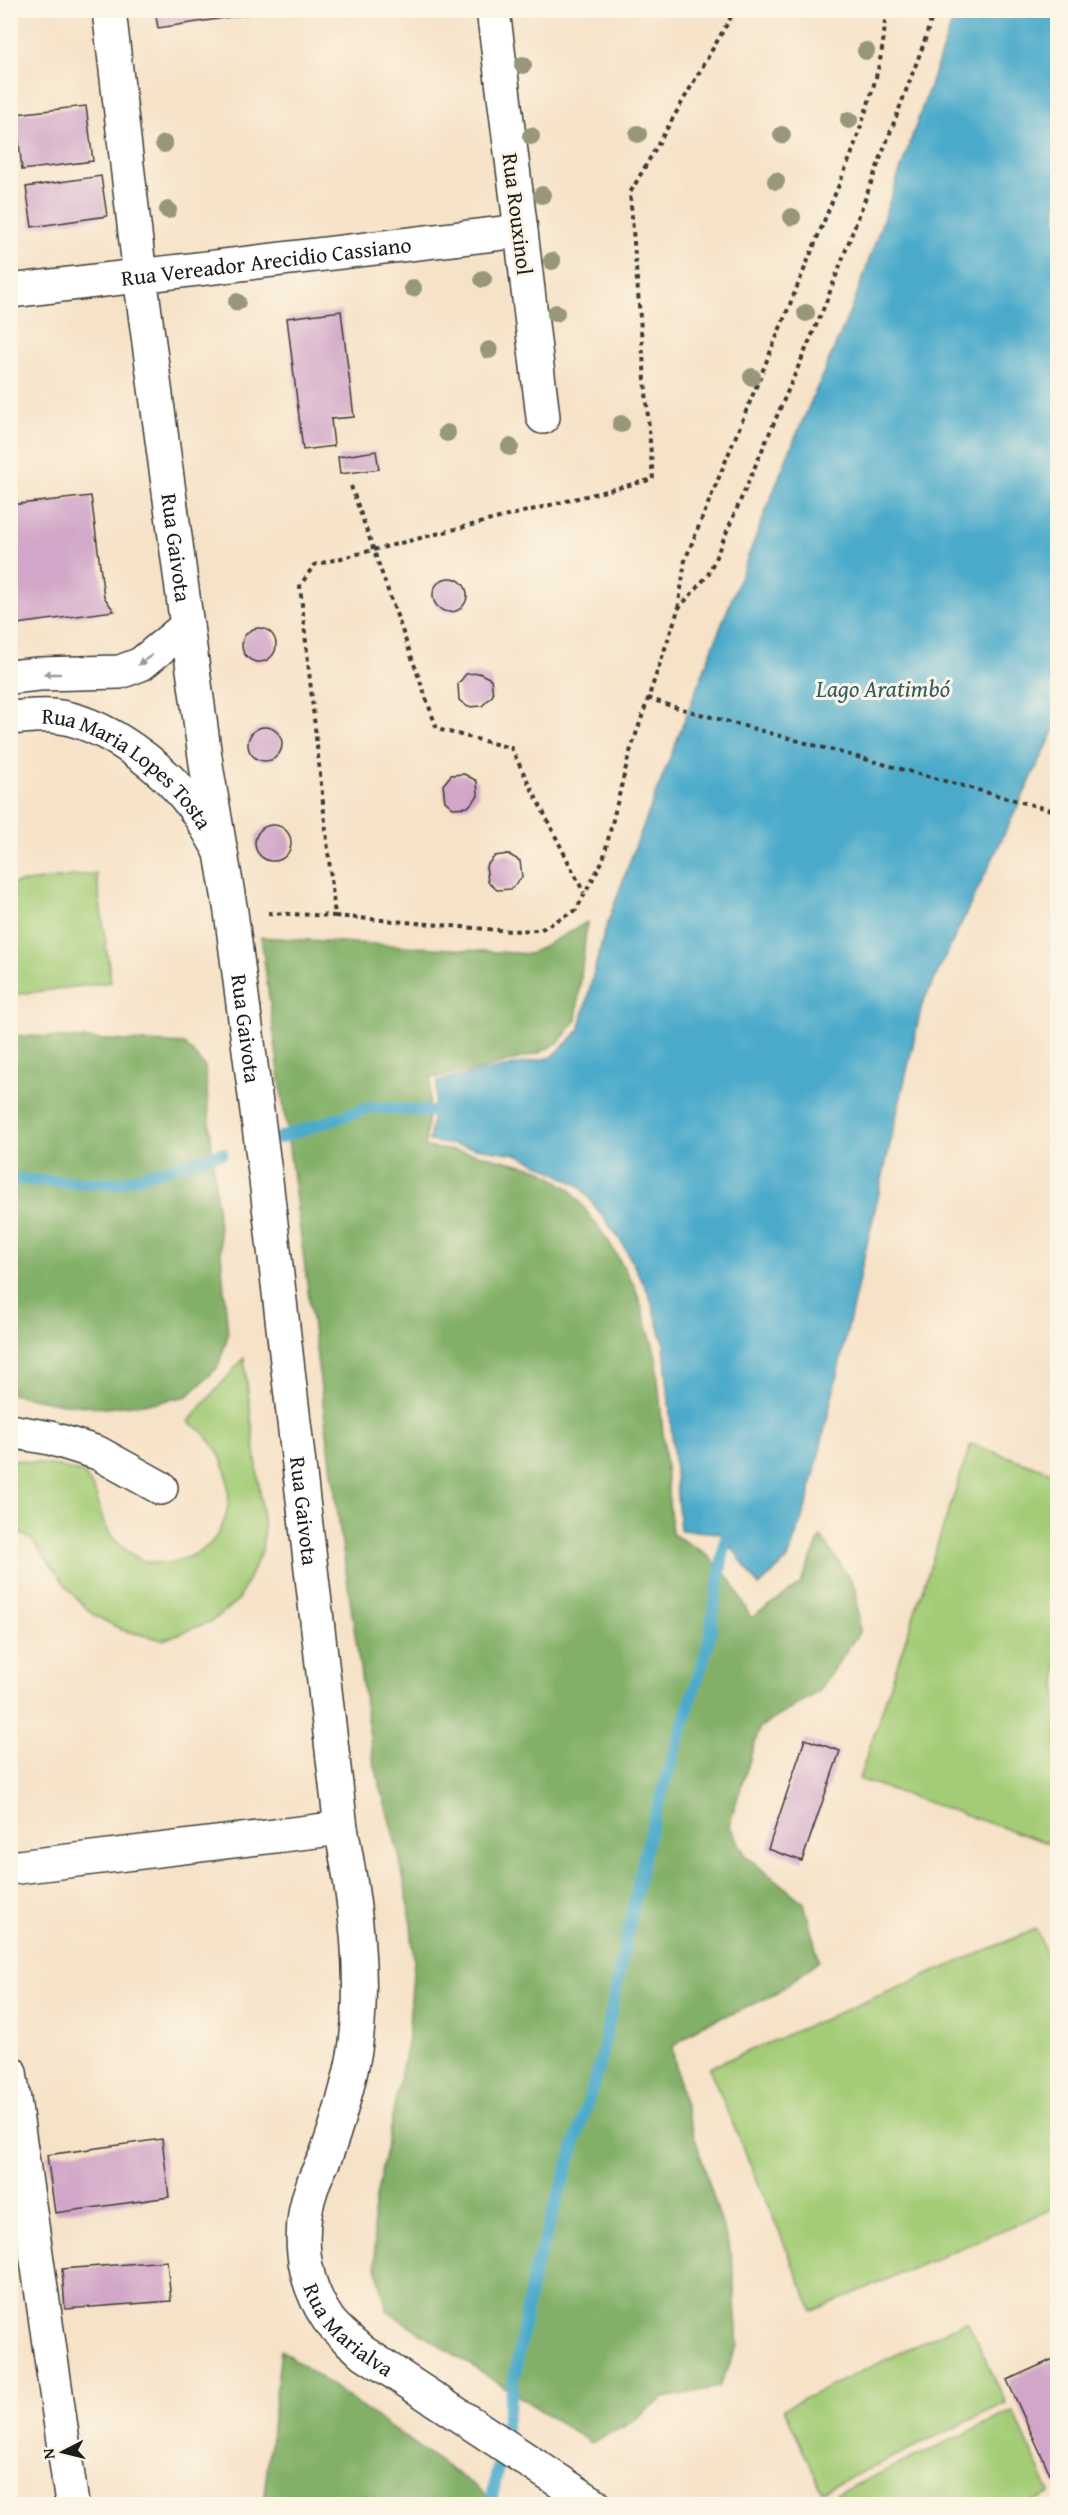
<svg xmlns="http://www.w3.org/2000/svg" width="1068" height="2515" viewBox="0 0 1068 2515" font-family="'Gentium Book Plus',serif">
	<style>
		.green { fill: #a4cc77; stroke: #60744a; stroke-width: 1.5 }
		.forest { fill: #83b068; stroke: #506642; stroke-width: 1.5 }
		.water { fill: #4baaca; stroke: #346373; stroke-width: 1.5 }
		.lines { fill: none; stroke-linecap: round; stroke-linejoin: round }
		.stream { stroke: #4baaca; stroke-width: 12 }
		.building { fill: #d1a6c8 }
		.street-casing { stroke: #3d3a36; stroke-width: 36 }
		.secondary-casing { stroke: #3d3a36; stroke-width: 36 }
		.path { stroke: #3d3a36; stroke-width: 4; stroke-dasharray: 4.5 4.5; stroke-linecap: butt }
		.street { stroke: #fff; stroke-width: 33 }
		.secondary { stroke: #fff; stroke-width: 33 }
		.tree { fill: #98977b }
		.oneway { fill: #999 }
		.labels { text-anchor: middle; stroke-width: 6; stroke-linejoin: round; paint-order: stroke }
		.street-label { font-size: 22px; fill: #1c1c1c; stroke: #fcf5e5 }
		.water-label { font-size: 24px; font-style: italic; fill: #315c6a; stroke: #fcf5e5 }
	</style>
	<rect width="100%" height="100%" fill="#fcf5e5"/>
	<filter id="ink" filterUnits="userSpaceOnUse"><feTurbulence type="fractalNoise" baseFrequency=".0167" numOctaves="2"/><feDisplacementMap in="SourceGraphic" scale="12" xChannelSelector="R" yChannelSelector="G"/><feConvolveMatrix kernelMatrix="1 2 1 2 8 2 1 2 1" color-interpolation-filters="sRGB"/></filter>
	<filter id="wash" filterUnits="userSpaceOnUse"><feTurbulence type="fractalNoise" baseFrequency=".008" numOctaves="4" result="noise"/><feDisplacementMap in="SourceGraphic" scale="24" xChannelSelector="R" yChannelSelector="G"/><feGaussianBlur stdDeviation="1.35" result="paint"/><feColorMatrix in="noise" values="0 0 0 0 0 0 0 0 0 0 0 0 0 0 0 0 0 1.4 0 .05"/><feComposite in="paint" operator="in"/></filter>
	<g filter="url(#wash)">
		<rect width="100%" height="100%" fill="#f6e2c7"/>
		<path class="green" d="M96,873l15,109 -100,13v-111z
			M244,1358l20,169 -2,23 -23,49 -27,22 -49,19 -41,-10 -30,-16 -21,-22 -40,-53 -20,-10v-70l51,8 22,7c3,5 8,11 10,16 8,20 6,36 24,53 7,7 17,15 27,18 23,6 56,-4 70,-23 22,-30 16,-76 -9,-102 -5,-6 -12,-10 -18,-14z
			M971,1444l86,30v372l-198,-67z
			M1036,1929l21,51v227l-244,104 -104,-243z
			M967,2321l39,82 -184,88 -38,-83z
			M1013,2411l37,82 -25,11h-184l-5,-10z"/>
		<path class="forest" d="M587,922l-11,99 -17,21 -20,11 -59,17 -49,8 -6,69 48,6 66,16 31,20 39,53 27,47 20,67 16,178 33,19 26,27 20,38 49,-34 21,-48 35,52 4,43 -43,62 -57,34 -31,98 17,31 58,47 15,57 -42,33 -40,19 -34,12 -31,24 10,48 50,161 6,89 -19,41 -55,11 -37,27 -36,18 -204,-132 -11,-45 -3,-53 35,-175 6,-78 -4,-46 -10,-55 -27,-100 -35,-243 -77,-579 269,17z
			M10,1035l175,9 20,23 23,268 -10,32 -30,29 -29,6 -54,6 -48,-5 -46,-9z
			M281,2350l219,154h-237z"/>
		<path class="water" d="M956,11h101v714l-135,280 -113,492 -21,62 -29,27 -37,-53 -42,-3 -16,-186 -15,-50 -28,-53 -41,-55 -33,-18 -30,-14 -88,-13 9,-60 114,-24 27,-26 25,-98 30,-83 152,-391 69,-159z"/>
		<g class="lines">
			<path class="stream" d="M279,1138l92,-31 76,6
				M10,1179l104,5 108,-31
				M491,2504l42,-228 67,-212 48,-226 60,-193 20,-120"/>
		</g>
		<g id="blocks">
			<path class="building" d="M155,10h109v2l-106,16z
				M86,106l7,55 -71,9 -6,-56z
				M101,176l6,40 -75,11 -6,-40z
				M341,311l13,106 -23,2 3,27 -31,4 -16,-132z
				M376,451l3,18 -39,5 -2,-17z
				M91,496l13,101 10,14 -104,14v-120z
				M433 595a17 17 0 1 1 34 0a17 17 0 1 1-34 0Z
				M242 645a17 17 0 1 1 34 0a17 17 0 1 1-34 0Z
				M479,673l12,6 2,16 -11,11 -14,1 -9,-7 -1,-16 8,-10z
				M248 744a17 17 0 1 1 34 0a17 17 0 1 1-34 0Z
				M464,774l13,7 1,15 -10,11 -15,1 -8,-7 -2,-16 8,-10z
				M255 843a18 18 0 1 1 36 0a18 18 0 1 1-36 0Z
				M508,854l12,7 2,16 -11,12 -14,1 -9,-8 -2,-16 9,-10z
				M805,1739l35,12 -38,110 -34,-12z
				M162,2139l7,58 -114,16 -8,-58z
				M167,2261l4,40 -106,8 -3,-40z
				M1058,2357v134l-51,-111z"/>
		</g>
	</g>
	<g filter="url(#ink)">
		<use href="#blocks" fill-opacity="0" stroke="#3d3a36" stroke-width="1.5"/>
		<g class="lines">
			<g class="street-casing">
				<g id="street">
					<path d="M109,10l31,266"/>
					<path d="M521,231l22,186"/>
					<path d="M10,677l29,-3 81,-2 21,-8 46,-38"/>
					<path id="s1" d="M10,718c14,-1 28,-3 42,-2 52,4 116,54 145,96 9,13 16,26 24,40"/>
					<path d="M10,1431l40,7 48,15 63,35"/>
					<path d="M10,1868l331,-40"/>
					<path d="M10,2072l62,432"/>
				</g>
			</g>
			<g class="secondary-casing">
				<g id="secondary">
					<path id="s2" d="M140,276l47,350 20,145 24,141 35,268 75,648c14,73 25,148 14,222 -5,30 -18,76 -29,105 -4,10 -10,19 -13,29 -17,46 -12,95 15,135 8,12 23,22 33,32l233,153"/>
					<path id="s3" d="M10,291l511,-60 -28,-221"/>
				</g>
			</g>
			<path class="path" d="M351,486l86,243 74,19 73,145
				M678,609l30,-34 117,-270 99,-262 10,-33
				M648,698l23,8 387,106
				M268,913l67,3 -35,-330 14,-21 339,-86 -23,-286 105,-183
				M335,916l175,15 30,-1 36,-20 27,-50 26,-105 49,-145 7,-50 167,-407c15,-47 34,-93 33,-143"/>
			<use href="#street" class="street"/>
			<use href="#secondary" class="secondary"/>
		</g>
		<g class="tree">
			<circle cx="866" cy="51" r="9"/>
			<circle cx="523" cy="65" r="9"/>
			<circle cx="849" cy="120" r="9"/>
			<circle cx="638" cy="134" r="9"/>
			<circle cx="782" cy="135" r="9"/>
			<circle cx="531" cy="136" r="9"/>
			<circle cx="164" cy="144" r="9"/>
			<circle cx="776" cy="181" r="9"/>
			<circle cx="542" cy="195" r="9"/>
			<circle cx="168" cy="210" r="9"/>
			<circle cx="792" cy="217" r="9"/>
			<circle cx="552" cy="261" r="9"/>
			<circle cx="483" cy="279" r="9"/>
			<circle cx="413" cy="288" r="9"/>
			<circle cx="237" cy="302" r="9"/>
			<circle cx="556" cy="313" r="9"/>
			<circle cx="806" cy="313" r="9"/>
			<circle cx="489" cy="350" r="9"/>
			<circle cx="752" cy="377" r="9"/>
			<circle cx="621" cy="424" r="9"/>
			<circle cx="447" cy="433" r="9"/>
			<circle cx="510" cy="447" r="9"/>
		</g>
		<defs><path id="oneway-solid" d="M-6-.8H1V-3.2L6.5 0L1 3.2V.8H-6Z" transform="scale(1.5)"/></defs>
		<g class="oneway">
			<use href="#oneway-solid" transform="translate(145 660) rotate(145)"/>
			<use href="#oneway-solid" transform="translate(52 674) rotate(180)"/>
		</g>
	</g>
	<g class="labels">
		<g class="street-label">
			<text transform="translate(518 214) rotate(83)" y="8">Rua Rouxinol</text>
			<text dy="8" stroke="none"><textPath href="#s3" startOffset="258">Rua Vereador Arecidio Cassiano</textPath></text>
			<text dy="8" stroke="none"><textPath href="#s2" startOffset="274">Rua Gaivota</textPath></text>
			<text dy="8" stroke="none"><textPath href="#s1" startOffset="135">Rua Maria Lopes Tosta</textPath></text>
			<text dy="8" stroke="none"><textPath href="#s2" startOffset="760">Rua Gaivota</textPath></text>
			<text dy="8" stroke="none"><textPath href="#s2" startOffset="1246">Rua Gaivota</textPath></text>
			<text dy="8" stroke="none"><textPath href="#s2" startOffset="2092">Rua Marialva</textPath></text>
		</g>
		<g class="water-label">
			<text x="883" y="697">Lago Aratimbó</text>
		</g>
	</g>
	<rect width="1068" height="2515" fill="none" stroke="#fcf5e5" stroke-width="36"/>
	<g transform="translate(63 2452) rotate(263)" stroke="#fcf5e5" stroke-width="4.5" paint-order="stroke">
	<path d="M0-4.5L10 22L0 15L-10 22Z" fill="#1c1c1c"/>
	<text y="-9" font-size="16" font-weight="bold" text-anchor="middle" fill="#1c1c1c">N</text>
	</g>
</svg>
